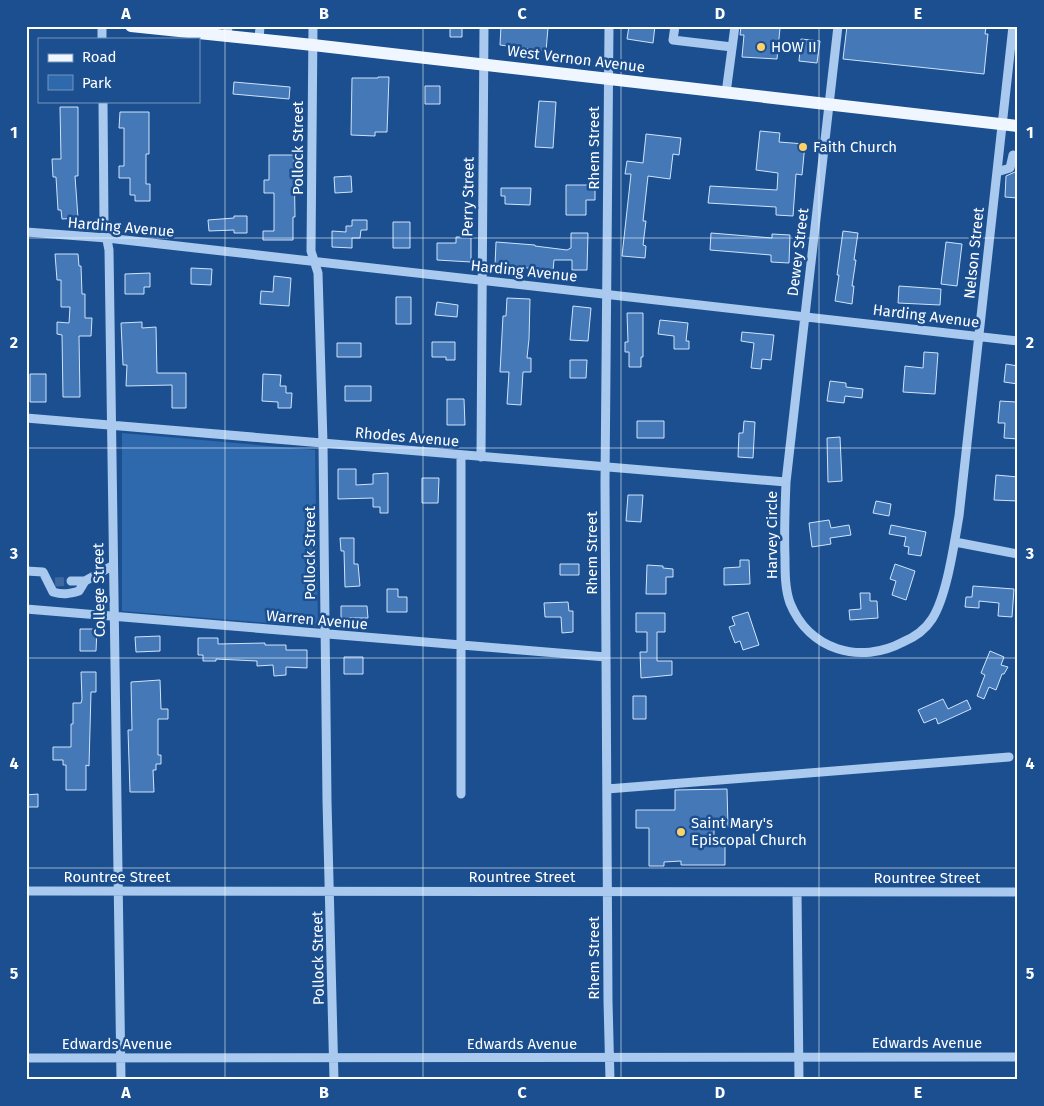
<svg xmlns="http://www.w3.org/2000/svg" width="1044" height="1106" viewBox="0 0 1044 1106" font-family="'Fira Sans',sans-serif">
	<style>
		.green { fill: #2e69ad }
		.building { fill: #4478b7; stroke: #cfe3fa }
		.lines { fill: none; stroke-linecap: round; stroke-linejoin: round }
		.minor-tunnel { stroke: #3d69a0; stroke-width: 9; stroke-dasharray: 9 4.5; stroke-linecap: butt }
		.minor { stroke: #a9c9ee; stroke-width: 9 }
		.major { stroke: #f0f6ff; stroke-width: 12 }
		.grid { fill: none; stroke: #fff; stroke-width: 1; stroke-opacity: 0.55 }
		.poi-dot { fill: #ffd166; stroke: #1b4f8f; stroke-width: 2 }
		.labels { text-anchor: middle; stroke-width: 5; stroke-linejoin: round; paint-order: stroke }
		.poi-label { font-size: 15px; fill: #fff; stroke: #1b4f8f; text-anchor: start }
		.street-label { font-size: 15px; fill: #fff; stroke: #1b4f8f }
		.neatline { fill: none; stroke: #fff; stroke-width: 2 }
		.grid-label { font-size: 16px; text-anchor: middle; font-weight: bold; fill: #fff }
	</style>
	<rect width="100%" height="100%" fill="#1b4f8f"/>
	<path class="green" d="M122,433l193,17 3,177 -196,-16z"/>
	<path class="building" d="M450,26h12v11h-12z
		M501,26h42v2h5l-2,23 -46,-6z
		M629,26h26l-2,17 -26,-4z
		M741,26l39,2 -3,31 -35,-2 2,-22h-4z
		M847,26h60l18,2 1,-2 60,1 -1,7h3l-4,40 -141,-15z
		M801,39l19,2 -3,22 -18,-2z
		M378,77h11l-2,55h-12v4l-24,-1 1,-57h26z
		M234,82l56,5 -1,12 -56,-5z
		M425,86h15v18h-15z
		M539,101l17,1 -3,46 -18,-1z
		M60,107h18v69h-3l3,42 -16,1 -1,-9h-3l-2,-33h-3l-1,-18h9z
		M120,112h29v42h-3v30h4v17h-15v-6h-5v-17h-11v-12h5v-38h-5z
		M760,131l20,2 -1,9 26,2 -3,31 -6,-1 -3,42 -17,-1v-8l-68,-4 2,-17 67,4 1,-17 -22,-3z
		M646,134l35,4 -2,17 -6,-1 -3,25 -22,-3 -5,45h3l-3,24 3,1 -1,12 -23,-2 9,-82h-6l2,-13 16,2z
		M269,155h25l1,62h-2v23h-30v-9h11v-38h-10v-13h5z
		M1015,172h3v26l-13,-1 1,-21z
		M351,176l1,16 -17,1 -1,-16z
		M566,185h29v15h-9v15h-20z
		M501,188h30l-1,17 -25,-1v-8h-4z
		M234,216h13v17h-13v-3l-25,1 -1,-11 26,-2z
		M352,220h15v10h-6l-1,8h-8v10l-20,-1v-16l14,1v-6h6z
		M393,222h17v26h-17z
		M843,231l15,2 -4,27h2l-4,26h2l-2,18 -17,-3 4,-26h-2z
		M571,233h17l-1,37h-15v-10h-18l-1,11 -34,-4 -24,-1 1,-24 39,3v1l32,4 4,-2z
		M711,233l61,5v-4l18,1 -1,28 -18,-1v-7l-61,-5z
		M456,237h15v25l-34,-2v-17h19z
		M946,242l16,2 -5,42 -16,-2z
		M55,254h23l1,12h2l1,28h3v24h7l-1,18h-12l1,61h-17l-1,-62 -5,-1v-12l12,1 1,-16h-9v-27h-4z
		M191,268l21,1 -1,16 -20,-1z
		M150,273v14h-6v7h-19v-20z
		M274,276l17,2 -2,28 -29,-2 1,-13 12,1z
		M899,286l42,3 -1,16 -42,-2z
		M396,297h15v27h-15z
		M507,298l23,1 -1,40 -2,19h4v14h-8l-2,33 -14,-1 2,-32h-9l3,-56h3z
		M437,302l21,3 -1,12 -22,-2z
		M573,306l18,2 -3,33 -18,-1z
		M627,313h16v44h-2v10h-12v-15h-4v-10h3z
		M660,320l28,3 -2,18h3v8h-15v-13l-16,-2z
		M142,322v6l14,-1 1,46h29v35h-14v-23l-46,1 1,-21h-4l-2,-42z
		M742,332l32,3 -3,25 -9,-1 -1,10 -10,-1 3,-25 -13,-2z
		M432,342h23v18h-9v-3h-14z
		M337,343h24v14h-24z
		M924,352l14,1 -3,41 -32,-2 2,-26 18,2z
		M570,360h17l-1,18h-16z
		M1006,364l12,2v18l-14,-2z
		M30,374h16v28h-16z
		M263,374l18,1 -1,11h6v7h6l-1,15h-13v-6l-16,-1z
		M830,381l16,2v4l17,2 -1,9 -17,-2 -1,7 -17,-2z
		M345,386h26v15h-26z
		M447,399h17l1,26h-18z
		M1000,401l16,1v2l2,1v34l-14,-1 1,-15h-7z
		M637,421h27v17h-27z
		M744,421l11,1 -2,36 -15,-1 1,-24h4z
		M840,437l2,44 -14,1 -1,-44z
		M338,469h18v16l17,-1v-10l15,-1v40h-8v-6h-7v-9l-35,1z
		M996,475l22,2v24l-24,-1z
		M422,478h17l-1,25h-16z
		M628,495h15l-2,27 -15,-1z
		M876,501l15,3 -2,12 -16,-3z
		M829,520l2,8 18,-3 2,10 -21,3 1,6 -19,3 -3,-24z
		M891,525l35,7 -5,24 -13,-2 1,-7 -5,-1 2,-9 -17,-3z
		M340,538h14v26h4l2,22 -15,1 -1,-36h-3z
		M740,560h9l1,24 -26,1v-17l16,-1z
		M560,564h19v11h-19z
		M895,564l20,7 -9,29 -14,-5 4,-14 -6,-2z
		M647,565l16,1v2l10,1v8h-7v17h-20z
		M973,586l41,3 -2,28 -14,-1 1,-13 -20,-2v7l-14,-1 1,-10h6z
		M387,589h11v8h9v15h-20z
		M860,593h10v8h7l1,17 -28,2 -1,-10 12,-1z
		M568,602l1,9h4v21l-11,1 -1,-16h-16l-1,-14z
		M341,606h26l1,12h-27z
		M748,612l11,33 -16,5 -3,-9 -5,2 -6,-16 6,-2 -3,-8z
		M636,613h29v19h-8v29h15v14l-31,3 -1,-26h7v-20h-11z
		M80,629h17l-1,22h-16z
		M160,636v15l-24,1 -1,-15z
		M198,638h20v6l47,-1v2h21v5h21v18l-21,-1v8l-12,1 -1,-11 -16,1v-5l-41,-2v2h-13v-6h-5z
		M990,651l14,6 -3,8 7,2 -4,7h-2l-6,16 -7,-3 -5,12 -7,-3 8,-21 -4,-2z
		M344,657h19v17h-19z
		M81,672h15v20h-5l-2,74 -3,-1v25h-20v-25h-3v-5h-10v-13h18v-23h2v-21h8l1,-4z
		M160,680l1,29h7v10h-10v36h3v9h-5v6h-3l1,22h-24l-2,-62h4l-1,-48z
		M633,696h13v23h-13z
		M943,699l5,10 19,-9 4,9 -33,15 -2,-6 -12,5 -6,-13z
		M727,789l1,38h-14v17h11v21h-44v-4l-17,1v4h-15v-38h-13v-18h39v-20z
		M38,794v13h-12v-12z"/>
	<g class="lines">
		<path class="minor-tunnel" d="M55,582l16,-1"/>
		<path class="minor" d="M102,26v13
			M313,26l-2,225 7,22 5,170 4,358 7,279
			M609,26l-4,457 3,518 2,79
			M675,26l-2,14 59,7
			M838,26l-52,456c-1,25 -2,50 -1,76 0,15 0,31 5,45 19,47 70,62 113,39 12,-5 22,-12 29,-23 15,-23 22,-75 27,-103l54,-490
			M227,36l1,-10
			M259,40l1,-14
			M726,93l9,-67
			M103,101l1,124 5,25 12,830
			M997,172l13,-4 3,-13
			M26,232l81,6 911,103
			M26,418l760,64
			M461,456v338
			M481,457l3,-431
			M955,542l63,12
			M26,571l17,1 10,20c10,3 16,2 26,-1l6,-10
			M71,581h14l27,-15
			M26,609l580,48
			M607,789l402,-32
			M26,891l992,1
			M797,892l2,188
			M26,1058l992,-1"/>
		<path class="major" d="M131,26l182,19 705,81"/>
	</g>
	<path class="grid" d="M225,26v1054M423,26v1054M621,26v1054M819,26v1054M26,238h992M26,448h992M26,658h992M26,868h992"/>
	<g class="poi-dot">
		<circle cx="761" cy="47" r="5"/>
		<circle cx="803" cy="147" r="5"/>
		<circle cx="681" cy="832" r="5"/>
	</g>
	<g class="labels">
		<g class="poi-label">
			<text x="771" y="52">HOW II</text>
			<text x="813" y="152">Faith Church</text>
			<text x="691" y="828">Saint Mary's<tspan x="691" dy="17">Episcopal Church</tspan></text>
		</g>
		<g class="street-label">
			<text transform="translate(576 59) rotate(7)" y="5">West Vernon Avenue</text>
			<text transform="translate(298 148) rotate(-90)" y="5">Pollock Street</text>
			<text transform="translate(594 148) rotate(-90)" y="5">Rhem Street</text>
			<text transform="translate(468 197) rotate(-89)" y="5">Perry Street</text>
			<text transform="translate(121 227) rotate(5)" y="5">Harding Avenue</text>
			<text transform="translate(798 252) rotate(-83)" y="5">Dewey Street</text>
			<text transform="translate(974 253) rotate(-84)" y="5">Nelson Street</text>
			<text transform="translate(524 271) rotate(6)" y="5">Harding Avenue</text>
			<text transform="translate(926 316) rotate(7)" y="5">Harding Avenue</text>
			<text transform="translate(407 437) rotate(5)" y="5">Rhodes Avenue</text>
			<text transform="translate(772 535) rotate(-90)" y="5">Harvey Circle</text>
			<text transform="translate(310 553) rotate(-90)" y="5">Pollock Street</text>
			<text transform="translate(592 553) rotate(-90)" y="5">Rhem Street</text>
			<text transform="translate(99 590) rotate(-91)" y="5">College Street</text>
			<text transform="translate(317 620) rotate(5)" y="5">Warren Avenue</text>
			<text x="117" y="882">Rountree Street</text>
			<text x="522" y="882">Rountree Street</text>
			<text x="927" y="883">Rountree Street</text>
			<text transform="translate(318 958) rotate(-91)" y="5">Pollock Street</text>
			<text transform="translate(594 958) rotate(-90)" y="5">Rhem Street</text>
			<text x="927" y="1048">Edwards Avenue</text>
			<text x="117" y="1049">Edwards Avenue</text>
			<text x="522" y="1049">Edwards Avenue</text>
		</g>
	</g>
	<rect width="1044" height="1106" fill="none" stroke="#1b4f8f" stroke-width="55"/>
	<rect x="38" y="38" width="162" height="65" fill="#1b4f8f" stroke="#7695bc"/>
	<rect x="48" y="54" width="25" height="8" fill="#f0f6ff" stroke="#7695bc"/>
	<text x="82" y="62" font-size="15" fill="#ffffff">Road</text>
	<rect x="48" y="75" width="25" height="15" fill="#2e69ad" stroke="#7695bc"/>
	<text x="82" y="88" font-size="15" fill="#ffffff">Park</text>
	<rect x="28" y="28" width="988" height="1050" class="neatline"/>
	<g class="grid-label">
		<text x="126" y="19">A</text>
		<text x="324" y="19">B</text>
		<text x="522" y="19">C</text>
		<text x="720" y="19">D</text>
		<text x="918" y="19">E</text>
		<text x="14" y="138">1</text>
		<text x="1030" y="138">1</text>
		<text x="14" y="348">2</text>
		<text x="1030" y="348">2</text>
		<text x="14" y="559">3</text>
		<text x="1030" y="559">3</text>
		<text x="14" y="769">4</text>
		<text x="1030" y="769">4</text>
		<text x="14" y="979">5</text>
		<text x="1030" y="979">5</text>
		<text x="126" y="1098">A</text>
		<text x="324" y="1098">B</text>
		<text x="522" y="1098">C</text>
		<text x="720" y="1098">D</text>
		<text x="918" y="1098">E</text>
	</g>
</svg>
